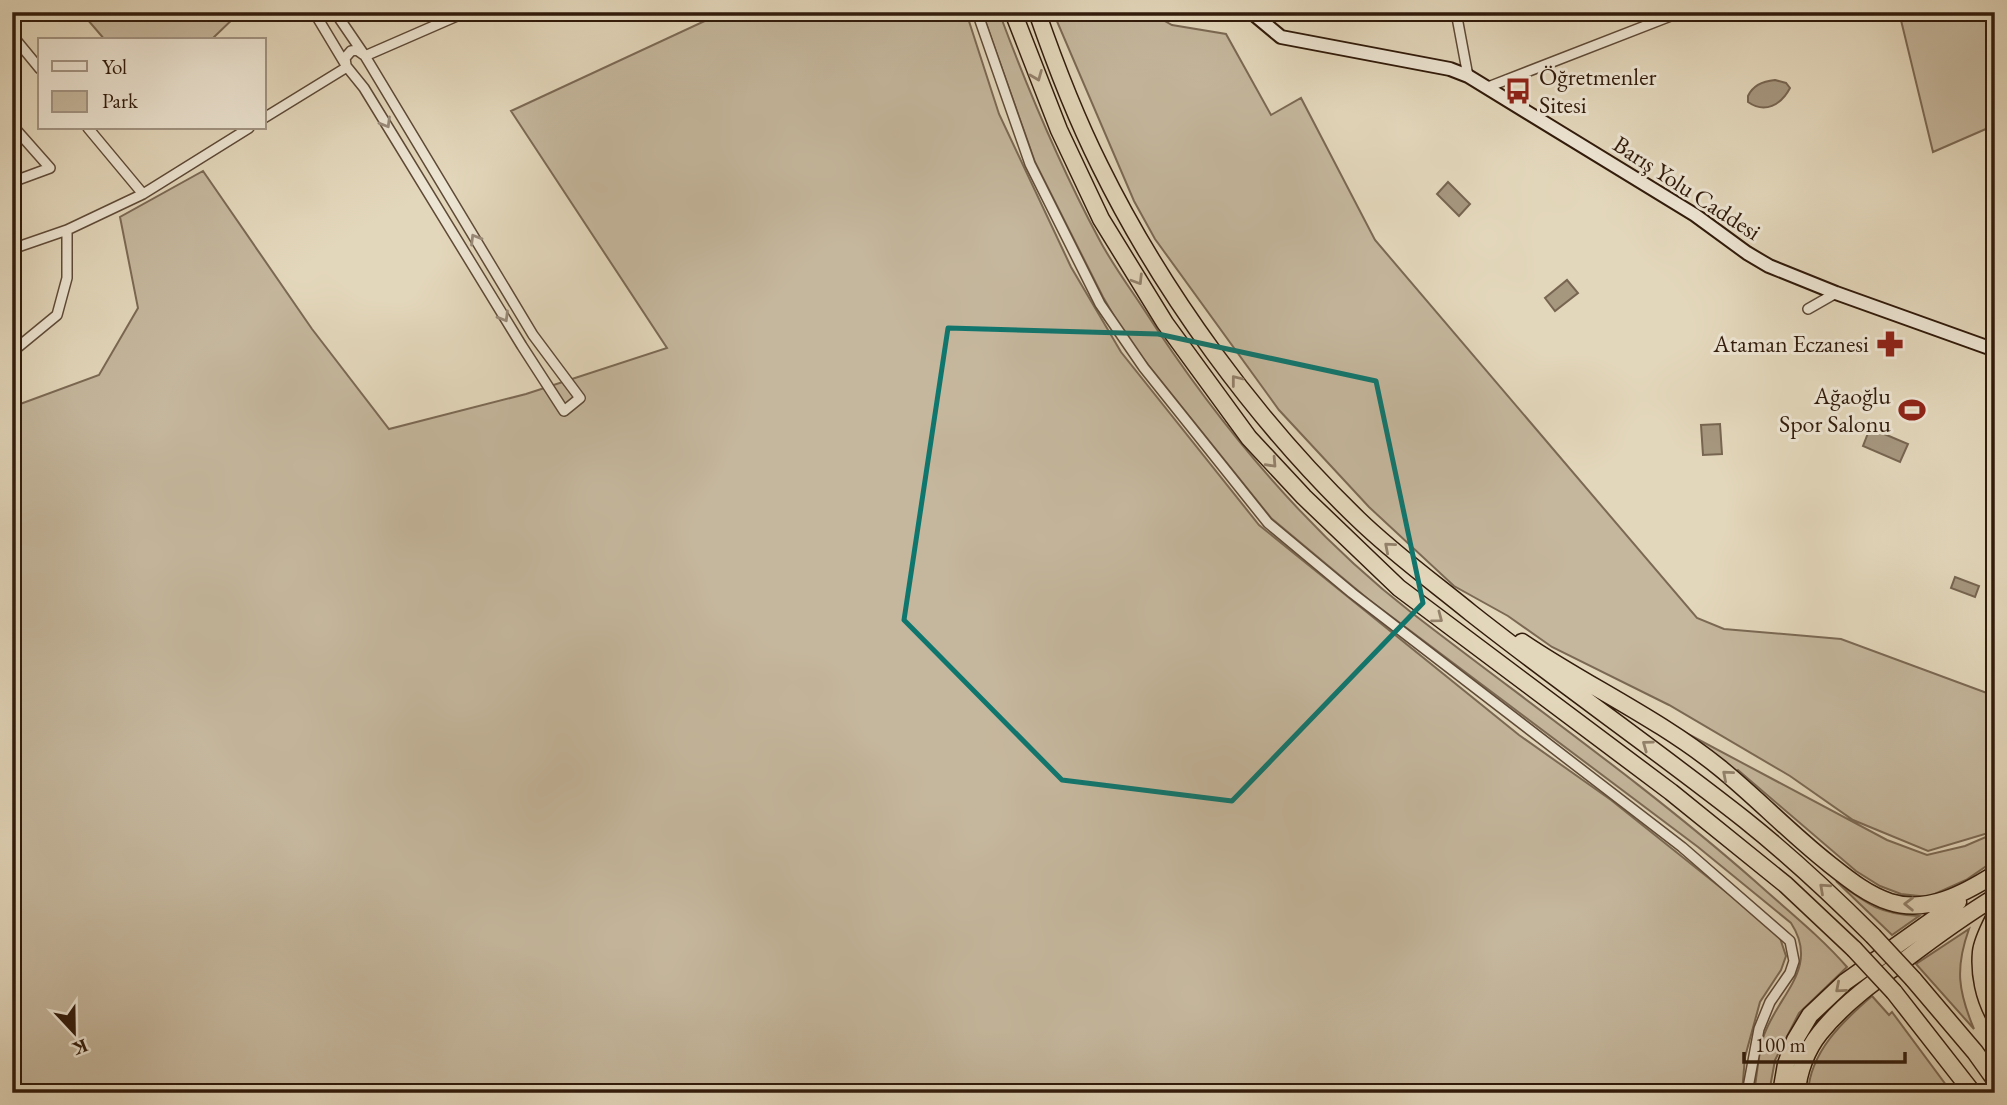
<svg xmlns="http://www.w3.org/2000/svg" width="2007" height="1105" viewBox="0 0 2007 1105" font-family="'EB Garamond',serif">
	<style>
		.green { fill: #c5b79d; stroke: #7b6954; stroke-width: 2 }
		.water { fill: #a6977f; stroke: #776551; stroke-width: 2 }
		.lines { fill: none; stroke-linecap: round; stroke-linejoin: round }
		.street-casing { stroke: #5e4a37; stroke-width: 12 }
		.secondary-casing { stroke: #311b0b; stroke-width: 16 }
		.highway-casing { stroke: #311b0b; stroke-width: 19 }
		.street { stroke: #ede5d3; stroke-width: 9 }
		.secondary { stroke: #ede5d3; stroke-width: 12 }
		.highway { stroke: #e3d7bb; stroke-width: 16 }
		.highway-bridge-casing { stroke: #311b0b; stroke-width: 19; stroke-linecap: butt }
		.highway-bridge { stroke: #e3d7bb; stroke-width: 16 }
		.oneway { stroke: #93826c }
		.oneway2 { stroke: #988a79 }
		.marked { fill: none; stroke: #0f766e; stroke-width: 5; stroke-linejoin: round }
		.labels { text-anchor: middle; stroke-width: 6; stroke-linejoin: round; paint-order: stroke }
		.poi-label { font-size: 24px; fill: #311b0b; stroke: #ede5d3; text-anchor: end }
		.street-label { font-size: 24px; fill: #311b0b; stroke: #ede5d3 }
	</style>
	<rect width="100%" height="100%" fill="#e3d7bb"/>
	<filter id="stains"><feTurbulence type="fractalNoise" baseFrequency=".00286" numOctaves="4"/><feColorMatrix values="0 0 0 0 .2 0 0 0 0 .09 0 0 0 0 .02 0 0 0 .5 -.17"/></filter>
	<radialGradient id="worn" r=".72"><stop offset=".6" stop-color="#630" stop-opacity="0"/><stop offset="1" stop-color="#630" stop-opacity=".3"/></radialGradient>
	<path class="green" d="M81,12h159l-29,28h-106z
		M724,12h242l33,102 72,153 50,85 138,173 260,210 92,65 144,115 25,23 6,18 -5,14 -21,32 -15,55 -3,36h-1730v-686l87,-32 39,-67 -18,-91 83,-46 109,158 77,100 137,-35 141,-46 -156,-237z
		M982,12h17c29,78 61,154 100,227 12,23 28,45 42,66 74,115 163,224 271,308 115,89 235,173 344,269 31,28 64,54 91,85l-48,46 -24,47 -6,33h-15c3,-18 4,-37 9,-55 13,-42 58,-69 28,-115l-93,-76 -330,-248 -97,-81 -143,-178 -25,-43 -68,-135z
		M1053,12h96l23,13 54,9 45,81 30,-17 74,142 322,378 27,11 117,10 154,57v135l-67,20 -75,-31 -63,-44 -121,-71 -117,-58 -44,-31 -54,-30 -85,-79 -90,-97 -124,-171 -21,-38z
		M1899,12h96v113l-62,27z
		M1673,726l214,114 40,15 38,-9 30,-13v27l-29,20 -38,17 -27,-3 -21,-8 -24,-15 -118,-101 -3,3z
		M1836,881c31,23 43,33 83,35l-27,19z
		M1969,929c-14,39 -11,62 5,100l-58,-65z
		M1872,996l17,19 3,-3 60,81h-144c2,-41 35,-72 64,-97z"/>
	<path class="water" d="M1775,80l11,3 4,5c-9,17 -25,26 -42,14v-6c5,-11 16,-15 27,-16z
		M1448,182l22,22 -11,12 -22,-22z
		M1567,280l11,13 -23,18 -10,-13z
		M1720,424l2,30 -19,1 -2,-30z
		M1870,428l38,16 -8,18 -37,-16z
		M1955,577l24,9 -4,11 -24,-9z"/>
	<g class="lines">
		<g class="street-casing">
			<path id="street" d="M314,12l33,55 17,21 158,258 42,65 16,-13 -47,-63 -168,-279 -30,-44
				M977,12l53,152 70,140 44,64 124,155 84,70 330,254 108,94 4,20 -4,12 -20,29 -11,27 -12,64
				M1456,12l12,64
				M12,35l28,34
				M365,56l101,-44
				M346,65l-1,-7 6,-7 6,-1 7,5
				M1488,87l193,-75
				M264,118l83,-51
				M12,125l38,43 -38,14
				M88,128l55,66
				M12,249l55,-19 76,-36 106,-66
				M1808,309l28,-16
				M12,352l45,-37 10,-37v-48"/>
		</g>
		<g class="secondary-casing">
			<path id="secondary" d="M1251,12l30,25 169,32 18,7 227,139 52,38 22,13 67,27 159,57"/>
		</g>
		<g class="highway-casing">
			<path id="highway" d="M1013,12l46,118 42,89 64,104 84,115 55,59 95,91 272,204 115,93 68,64
				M1037,12c18,52 38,104 63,154 62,126 156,255 258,353 35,34 75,63 113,94 90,71 184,136 274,207 45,36 87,75 128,116
				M1522,642c65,44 136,76 198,126 37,30 70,65 108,95 19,15 38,31 62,39 37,12 75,-9 105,-28
				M1995,916c-5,10 -13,25 -14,36 -2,22 3,46 14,65
				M1913,979l62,73 20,28
				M1894,992l79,101
				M1781,1093l5,-29 9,-24 15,-25 35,-33 113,-80
				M1797,1093c1,-21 10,-44 23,-60 24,-30 55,-52 86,-74 29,-22 58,-43 89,-62"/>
		</g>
		<use href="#street" class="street"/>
		<use href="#secondary" class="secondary"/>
		<use href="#highway" class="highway"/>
		<g class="highway-bridge-casing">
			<path id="highway-bridge" d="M1873,936l40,43
				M1854,949l40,43"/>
		</g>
		<use href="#highway-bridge" class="highway-bridge"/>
	</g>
	<defs><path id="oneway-chevron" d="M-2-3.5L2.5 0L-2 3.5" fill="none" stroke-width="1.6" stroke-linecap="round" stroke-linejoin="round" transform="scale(1.75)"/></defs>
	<g class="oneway">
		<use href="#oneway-chevron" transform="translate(1037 76) rotate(68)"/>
		<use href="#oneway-chevron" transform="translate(1138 280) rotate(58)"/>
		<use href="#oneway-chevron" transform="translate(1236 380) rotate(-128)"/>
		<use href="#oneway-chevron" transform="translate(1272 463) rotate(47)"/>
		<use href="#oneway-chevron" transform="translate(1389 547) rotate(-139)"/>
		<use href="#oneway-chevron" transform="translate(1438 618) rotate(37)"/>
		<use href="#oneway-chevron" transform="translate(1647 745) rotate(-144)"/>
		<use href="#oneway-chevron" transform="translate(1727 775) rotate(-139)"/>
		<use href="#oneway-chevron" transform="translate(1824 888) rotate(-138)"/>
		<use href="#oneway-chevron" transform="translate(1909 904) rotate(-179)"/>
		<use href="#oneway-chevron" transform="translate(1840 988) rotate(139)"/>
	</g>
	<g class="oneway2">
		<use href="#oneway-chevron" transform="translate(386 123) rotate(59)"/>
		<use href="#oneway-chevron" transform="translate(475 239) rotate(-121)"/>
		<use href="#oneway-chevron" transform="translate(504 317) rotate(59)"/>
	</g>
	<path class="marked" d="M948,328l210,6 218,47 47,222 -191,198 -170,-21 -158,-160z"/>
	<defs>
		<g id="bus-bare" transform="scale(2.1)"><path d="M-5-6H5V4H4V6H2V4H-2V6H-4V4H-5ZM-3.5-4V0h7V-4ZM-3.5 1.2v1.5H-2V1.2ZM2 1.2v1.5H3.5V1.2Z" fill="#8f2418" stroke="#ede5d3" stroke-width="2.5" paint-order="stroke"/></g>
		<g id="pharmacy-bare" transform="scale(2.1)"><path d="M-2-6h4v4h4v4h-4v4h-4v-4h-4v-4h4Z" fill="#8f2418" stroke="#ede5d3" stroke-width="2.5" paint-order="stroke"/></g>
		<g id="stadium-bare" transform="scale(2.1)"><path d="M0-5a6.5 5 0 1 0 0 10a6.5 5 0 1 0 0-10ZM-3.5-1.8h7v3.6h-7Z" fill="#8f2418" stroke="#ede5d3" stroke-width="2.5" paint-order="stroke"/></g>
	</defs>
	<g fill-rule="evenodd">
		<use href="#bus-bare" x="1518" y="91"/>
		<use href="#pharmacy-bare" x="1890" y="344"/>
		<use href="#stadium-bare" x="1912" y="410"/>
	</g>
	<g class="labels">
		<g class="poi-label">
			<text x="1539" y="85" text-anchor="start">Öğretmenler<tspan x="1539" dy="28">Sitesi</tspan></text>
			<text x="1869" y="352">Ataman Eczanesi</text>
			<text x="1891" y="404">Ağaoğlu<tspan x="1891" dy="28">Spor Salonu</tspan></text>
		</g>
		<g class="street-label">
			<text transform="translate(1687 188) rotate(33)" y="8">Barış Yolu Caddesi</text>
		</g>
	</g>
	<rect width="2007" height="1105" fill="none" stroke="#e3d7bb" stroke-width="42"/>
	<rect x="14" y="14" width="1979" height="1077" fill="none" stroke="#311b0b" stroke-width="3.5"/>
	<rect x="21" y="21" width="1965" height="1063" fill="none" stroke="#311b0b" stroke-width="2"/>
	<rect x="38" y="38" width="228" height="91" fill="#ede5d3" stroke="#a29483" stroke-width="2"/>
	<rect x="52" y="61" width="35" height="10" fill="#ede5d3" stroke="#a29483" stroke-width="2"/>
	<text x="102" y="74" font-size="21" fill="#311b0b">Yol</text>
	<rect x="52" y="91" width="35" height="21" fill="#c5b79d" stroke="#a29483" stroke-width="2"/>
	<text x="102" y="108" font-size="21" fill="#311b0b">Park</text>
	<g transform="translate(74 1032) rotate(158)" stroke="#ede5d3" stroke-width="5" paint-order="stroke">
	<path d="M0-5L12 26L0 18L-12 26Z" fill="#311b0b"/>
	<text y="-10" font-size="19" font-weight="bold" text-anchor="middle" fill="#311b0b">K</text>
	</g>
	<path d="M1744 1052v10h161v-10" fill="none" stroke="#311b0b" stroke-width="3.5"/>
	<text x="1755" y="1052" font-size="21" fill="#311b0b" stroke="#ede5d3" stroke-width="5" paint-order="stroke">100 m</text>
	<rect width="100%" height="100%" filter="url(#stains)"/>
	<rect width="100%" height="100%" fill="url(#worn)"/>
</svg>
